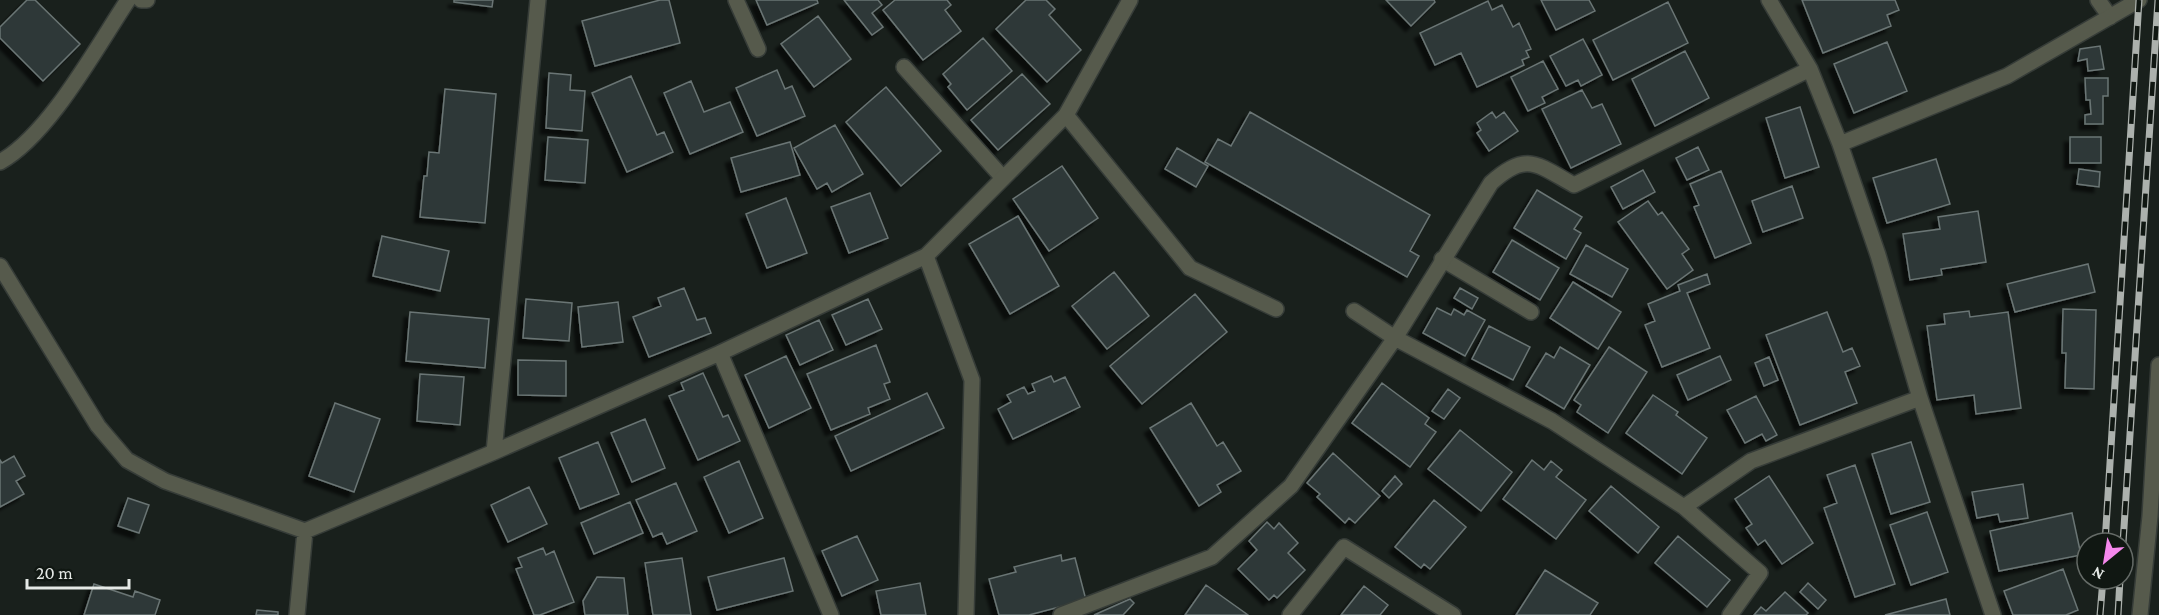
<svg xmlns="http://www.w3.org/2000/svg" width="2159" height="615" viewBox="0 0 2159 615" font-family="'Crimson Pro',serif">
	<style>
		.building { fill: #2f3938; stroke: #6a7574; stroke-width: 1.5; filter: url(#shadow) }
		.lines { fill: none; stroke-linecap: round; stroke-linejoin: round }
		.lane-casing { stroke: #363c38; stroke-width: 18 }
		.street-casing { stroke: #363c38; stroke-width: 18 }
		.lane { stroke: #565a4c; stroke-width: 15 }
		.street { stroke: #565a4c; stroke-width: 15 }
		.rail-casing { stroke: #acb1ad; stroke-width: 7 }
		.rail { stroke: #101712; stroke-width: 4.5; stroke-dasharray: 14; stroke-linecap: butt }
	</style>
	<defs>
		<filter id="shadow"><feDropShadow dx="-5.5" dy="5.5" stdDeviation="1.5" flood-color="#0009"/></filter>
	</defs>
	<rect width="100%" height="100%" fill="#19201c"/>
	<path class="building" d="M27,0h8l45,44 -37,37 -43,-43v-11z
		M454,0h39l-1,7 -38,-5z
		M660,0h9l11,43 -85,23 -13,-45z
		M756,0h61l1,3 -51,22z
		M844,0h34l4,5 -10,8 11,14 -11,8z
		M895,0h52l4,5 -6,5 16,21 -38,29 -40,-50z
		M1026,0h20l9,9 -6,6 32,35 -34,32 -51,-53z
		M1386,0h48l1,2 -24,24z
		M1541,0h48l6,11 -39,19z
		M1802,0h93l4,10 -12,5 4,11 -68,27z
		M1488,1l4,9 10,-5 11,22 6,-4 12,26 -5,2 3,6 -7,3 2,5 -47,22 -16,-34 -26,12 -15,-32z
		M1668,2l20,41 -75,37 -20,-40z
		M818,16l33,43 -37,28 -33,-43z
		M983,38l29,33 -45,39 -19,-23 3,-3 -8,-10z
		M1583,39l19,36 -21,11 -3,-6 -12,6 -16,-30z
		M1887,42l20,49 -53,22 -20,-49z
		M2100,46l4,23 -16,2 -1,-12 -9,2 2,-12z
		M1685,51l24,47 -54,28 -23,-47z
		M1543,61l15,28 -16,8 3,6 -17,8 -17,-34z
		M777,70l8,19 7,-3 13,30 -48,20 -21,-48z
		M549,73l22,2 -1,15 15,1 -3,40 -36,-3z
		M1022,74l28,30 -52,46 -27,-30z
		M631,76l26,59 7,-3 9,20 -46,20 -35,-79z
		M2085,78h23v18h-5v28h-18v-9l6,-1 -1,-14h-4z
		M691,81l13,31 26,-10 13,30 -53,22 -26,-61z
		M886,87l55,64 -40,35 -55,-64z
		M445,89l51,5 -11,129 -65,-6 4,-41h3l2,-24 10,1z
		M1582,90l10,18 10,-4 19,40 -50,24 -29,-59z
		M1800,107l19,60 -34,11 -19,-60z
		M1250,112l180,103 -20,36 9,5 -12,21 -202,-115 13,-23 13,7z
		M1492,112l4,6 8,-6 14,19 -29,20 -12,-18 4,-3 -4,-7z
		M835,125l28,49 -31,18 -5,-9 -10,6 -23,-41z
		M548,137l40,3 -3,43 -40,-3z
		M2070,137h31v26h-31z
		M790,142l10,33 -59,17 -10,-34z
		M1698,147l11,23 -22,10 -11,-22z
		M1177,148l31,18 -12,21 -31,-18z
		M1936,159l14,45 -63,19 -14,-45z
		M1062,166l36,52 -49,33 -36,-52z
		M2079,169l21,3 -1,15 -22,-3z
		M1643,170l12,22 -32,17 -12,-22z
		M1721,171l30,72 -36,15 -21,-51 5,-2 -9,-21z
		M1792,186l11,32 -40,14 -11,-31z
		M1537,190l45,27 -8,12 7,4 -15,26 -52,-31z
		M870,193l18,45 -39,15 -18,-46z
		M786,198l21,55 -40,15 -21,-54z
		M1648,201l10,14 4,-3 27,37 -7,5 11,16 -26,19 -49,-67z
		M1978,211l8,51 -45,7 1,6 -32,5 -7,-46 37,-5 -2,-12z
		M1018,216l41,70 -49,28 -41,-70z
		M382,236l67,15 -9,40 -67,-15z
		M1512,240l47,28 -19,32 -47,-28z
		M1586,245l42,24 -16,28 -42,-23z
		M2088,264l7,28 -80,20 -8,-28z
		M1114,272l35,44 -42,33 -35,-43z
		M1707,274l3,10 -23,9 23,55 -48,19 -17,-42 10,-4 -7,-17 32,-13 -2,-6z
		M1573,282l48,30 -23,37 -48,-31z
		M684,288l13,32 8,-2 6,15 -62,24 -16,-40 28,-11 -3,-8z
		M1460,288l18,10 -6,11 -18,-11z
		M1195,294l32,38 -85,72 -32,-38z
		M526,299l46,4 -3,38 -46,-3z
		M868,299l14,30 -36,16 -14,-30z
		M618,302l5,40 -41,5 -4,-40z
		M1437,308l14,7 3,-6 10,6 3,-5 18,10 -20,36 -42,-23z
		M2063,309l33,1 -2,79 -29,-1 1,-35h-4z
		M1969,311l1,6 38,-5 13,96 -45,6 -2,-19 -37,5 -10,-74 18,-2 -1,-10z
		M410,312l79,7 -4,49 -79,-7z
		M1827,312l16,40 9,-4 8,18 -15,6 12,31 -57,22 -34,-90z
		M819,320l14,30 -33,15 -14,-30z
		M1489,326l41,21 -17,33 -41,-21z
		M876,345l14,37 -6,2 6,15 -22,9 2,6 -39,16 -24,-56z
		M1560,347l30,18 -26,44 -38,-23 20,-33 8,5z
		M1609,347l38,25 -39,61 -31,-21 4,-7 -7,-5z
		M786,356l25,52 -42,20 -24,-53z
		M1720,356l11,24 -43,20 -11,-25z
		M1769,357l9,23 -14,6 -9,-23z
		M518,360l48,1v35l-48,-1z
		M703,373l20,44 5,-2 12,26 -42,19 -29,-64 15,-6 -3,-7z
		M420,374l44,3 -4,48 -43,-4z
		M1051,376l3,6 11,-5 15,30 -67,32 -15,-30 13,-7 -4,-7 17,-8 4,7 7,-3 -3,-7z
		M1382,383l47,35 -4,6 11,8 -26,35 -58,-44z
		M1448,389l12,9 -16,21 -12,-8z
		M927,393l17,35 -93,43 -16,-35z
		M1653,395l25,17 -2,3 31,23 -25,36 -56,-41z
		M1756,396l21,39 -11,6 -4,-7 -17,9 -18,-33z
		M335,403l45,16 -26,73 -45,-16z
		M1191,403l26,43 6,-4 18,29 -24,14 4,7 -22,14 -49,-78z
		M645,419l20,49 -33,14 -21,-49z
		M1460,430l52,42 -31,39 -53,-42z
		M598,442l21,52 -39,15 -21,-51z
		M1911,442l19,60 -39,12 -19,-60z
		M1333,453l47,43 -25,27 -6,-5 -4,5 -28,-26 3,-3 -13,-11z
		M14,456l11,20 -9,5 8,13 -24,13v-47l2,3z
		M1532,460l12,10 7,-9 11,9 -6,7 30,23 -30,39 -53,-40z
		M739,461l24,57 -34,15 -25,-56z
		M1855,465l40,119 -40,13 -31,-89 13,-5 -10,-28z
		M1395,476l7,8 -13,14 -7,-7z
		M1769,476l44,67 -31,21 -17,-24 -7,5 -12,-17 6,-4 -17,-25z
		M676,483l21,48 -30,13 -5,-11 -9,4 -17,-37z
		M2023,484l5,34 -28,4 -2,-8 -21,4 -5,-26z
		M1611,486l48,41 -21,26 -49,-42z
		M529,487l18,37 -39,18 -17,-37z
		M128,498l21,7 -10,28 -21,-7z
		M1434,500l32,27 -36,42 -6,-5 -3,4 -26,-21z
		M630,502l13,31 -49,21 -13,-31z
		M1927,512l21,60 -37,13 -21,-60z
		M2072,513l9,42 -82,16 -9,-40z
		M1267,522l7,7 5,-6 19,20 -10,10 17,17 -28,28 -3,-3 -5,5 -31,-31 19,-19 -8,-9z
		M857,536l21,44 -36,16 -20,-45z
		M1678,536l52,44 -23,27 -52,-44z
		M543,548l3,7 8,-4 20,51 -34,13h-6l-18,-46 6,-2 -4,-9z
		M1061,555l1,6 13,-3 11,42 -57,15h-30l-10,-36 27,-7 -2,-5z
		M682,558l9,57h-38l-8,-52z
		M784,558l9,33 -76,19 -9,-33z
		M2063,569l15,41 -12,5h-53l-9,-24z
		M1545,570l53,33 -8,12h-74z
		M597,577l27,1 4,37h-43l-2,-14z
		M920,583l6,32h-45l-5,-24z
		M1808,583l18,17 -8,9 -18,-17z
		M94,584l39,13 2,-6 25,9 -5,15h-71z
		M1206,585l42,30h-63z
		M1364,586l24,19 -8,10h-39z
		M1785,592l23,21 -2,2h-52l7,-8 5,4z
		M1130,599l4,4 -11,12h-29z
		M1946,599l4,16h-65z
		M257,610l21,2v3h-22z"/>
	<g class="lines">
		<g class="lane-casing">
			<path id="lane" d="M736,0l22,49
				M2098,0l12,17
				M904,67l99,111
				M1442,259l89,53"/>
		</g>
		<g class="street-casing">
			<path id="street" d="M141,0h6
				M1769,0l41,69 30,75 38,111 42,143 73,217
				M1066,115l124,153 86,41
				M1840,144l167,-68 132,-76
				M0,162c49,-27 96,-114 128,-162
				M926,256l46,124 -6,235
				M0,266l98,160 29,34 38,21 140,50 189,-79 226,-99 206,-97 140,-141 64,-115
				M1354,311l41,27 157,83 132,86 76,66 -30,42
				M720,353l111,262
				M494,452l44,-452
				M1684,507l67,-46 169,-63
				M297,615l8,-84
				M1061,615l151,-58 79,-71 104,-148 96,-155c35,-32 46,-19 83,2l236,-116
				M1290,615l54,-68 109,68
				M2140,615l10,-99 9,-151"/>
		</g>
		<use href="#lane" class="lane"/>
		<use href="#street" class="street"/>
		<g class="rail-casing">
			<path id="rail" d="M2105,543l34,-543
				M2123,543l35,-543
				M2100,615l3,-36
				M2118,615l2,-36"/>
		</g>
		<use href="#rail" class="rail"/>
	</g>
	<g transform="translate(2105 561) rotate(210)"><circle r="28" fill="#101712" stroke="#656b67" stroke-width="1.5"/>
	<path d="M0-4.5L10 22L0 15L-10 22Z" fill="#f688ed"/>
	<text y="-9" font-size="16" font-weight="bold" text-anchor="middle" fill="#e5e9e6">N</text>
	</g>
	<path d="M27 579v9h102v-9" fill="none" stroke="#e5e9e6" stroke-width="3"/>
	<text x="36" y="579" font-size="18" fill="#e5e9e6" stroke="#101712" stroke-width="4.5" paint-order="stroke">20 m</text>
</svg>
